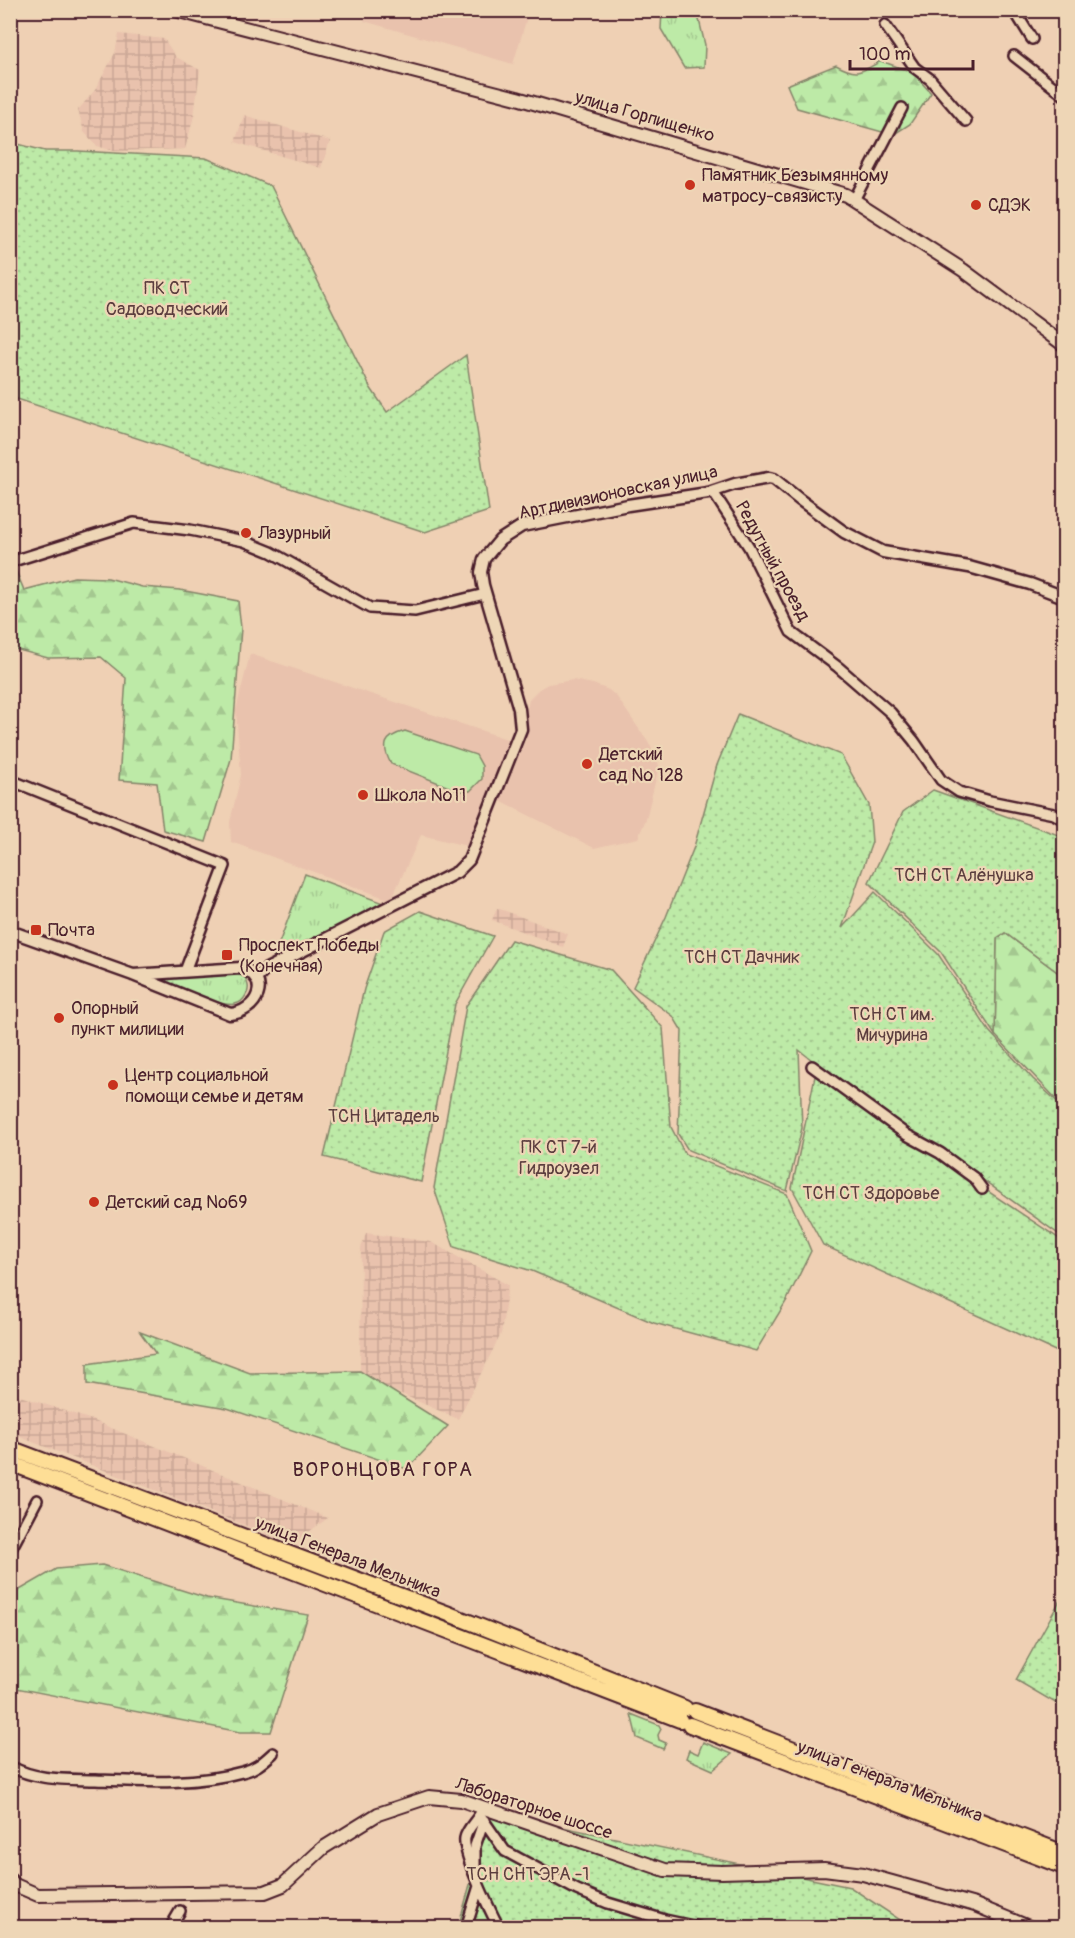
<svg xmlns="http://www.w3.org/2000/svg" width="1075" height="1938" viewBox="0 0 1075 1938" font-family="Pangolin,sans-serif">
	<style>
		.built { fill: #e9c2ad }
		.industrial { fill: url(#industrial-grid) }
		.grass { fill: url(#grass-tufts); stroke: #848469; stroke-width: 1.5 }
		.forest { fill: url(#forest-firs); stroke: #848469; stroke-width: 1.5 }
		.park { fill: url(#park-dots); stroke: #848469; stroke-width: 1.5 }
		.pitch { fill: #bdeaa7; stroke: #848469; stroke-width: 1.5 }
		.lines { fill: none; stroke-linecap: round; stroke-linejoin: round }
		.minor-casing { stroke: #4a1f2b; stroke-width: 14 }
		.tertiary-casing { stroke: #4a1f2b; stroke-width: 15 }
		.secondary-casing { stroke: #4a1f2b; stroke-width: 16 }
		.primary-casing { stroke: #4a1f2b; stroke-width: 18 }
		.minor { stroke: #eed6b6; stroke-width: 9 }
		.tertiary { stroke: #eed6b6; stroke-width: 10 }
		.secondary { stroke: #eed6b6; stroke-width: 12 }
		.primary { stroke: #fede96; stroke-width: 14 }
		.poi-dot { fill: #c8321e; stroke: #eed6b6; stroke-width: 2 }
		.labels { text-anchor: middle; stroke-width: 4.5; stroke-linejoin: round; paint-order: stroke }
		.street-label { font-size: 18px; fill: #4a1f2b; stroke: #eed6b6 }
		.poi-label { font-size: 18px; fill: #4a1f2b; stroke: #eed6b6; text-anchor: start }
		.park-label { font-size: 18px; fill: #5b3d3e; stroke: #eed6b6 }
		.neighbourhood-label { font-size: 20px; letter-spacing: 1.5px; fill: #4a1f2b; stroke: #eed6b6 }
	</style>
	<defs>
		<pattern id="industrial-grid" width="8" height="8" patternUnits="userSpaceOnUse" patternTransform="scale(1.5)"><rect width="8" height="8" fill="#e9c2ad"/><path d="M0 4h8M4 0v8" fill="none" stroke="#c9a695"/></pattern>
		<pattern id="grass-tufts" width="24" height="20" patternUnits="userSpaceOnUse" patternTransform="scale(1.5)"><rect width="24" height="20" fill="#bdeaa7"/><path d="M3 7l-1-3M5 7V3M7 7l1-3M15 17l-1-3M17 17v-4M19 17l1-3" fill="none" stroke="#a4c890"/></pattern>
		<pattern id="forest-firs" width="22" height="20" patternUnits="userSpaceOnUse" patternTransform="scale(1.5)"><rect width="22" height="20" fill="#bdeaa7"/><path d="M5 1l3.5 6h-7zM16 11l3.5 6h-7z" fill="#a4c890"/></pattern>
		<pattern id="park-dots" width="8" height="8" patternUnits="userSpaceOnUse" patternTransform="scale(1.5)"><rect width="8" height="8" fill="#bdeaa7"/><path d="M2 2h.1M6 6h.1" fill="none" stroke="#a4c890" stroke-width="1.8" stroke-linecap="round"/></pattern>
	</defs>
	<rect width="100%" height="100%" fill="#efd0b4"/>
	<filter id="ink" filterUnits="userSpaceOnUse"><feTurbulence type="fractalNoise" baseFrequency=".0167" numOctaves="2"/><feDisplacementMap in="SourceGraphic" scale="12" xChannelSelector="R" yChannelSelector="G"/><feConvolveMatrix kernelMatrix="1 2 1 2 8 2 1 2 1" color-interpolation-filters="sRGB"/></filter>
	<g filter="url(#ink)">
		<path class="built" d="M367,11v-1l162,1 -16,53 -149,-43z
			M250,654l260,86 -39,107 -50,-12 -30,65 -160,-58 -1,-20 11,-47 -5,-65z
			M573,680l20,4 16,6 8,7 33,48 8,17 1,4 -13,53 -8,19 -44,10 -94,-47 26,-62 -1,-18 4,-22 10,-10 9,-5z"/>
		<path class="industrial" d="M119,34l45,5 12,18 24,13 -6,46 -9,33 -71,2 -17,-5 -13,-14 -6,-22 17,-20 20,-37z
			M244,115l86,26 -9,27 -86,-26z
			M497,908l71,26 -5,13 -71,-27z
			M366,1233l65,9 77,43 -7,49 -43,85 -68,-30 -30,-18 1,-123z
			M11,1393l81,27 236,98 -36,26 -272,-107 -9,-1z"/>
		<path class="grass" d="M662,11h35l8,34 -1,22 -20,1 -23,-39z
			M305,874l78,29 -111,59z
			M232,972l13,5c3,7 5,12 1,18 -2,4 -6,8 -11,9 -12,4 -59,-16 -73,-21l-1,-3v-2z
			M631,1714l28,11 2,4 -3,6 1,5 7,3 -3,6 -26,-11z
			M703,1742l29,12 -19,16 -27,-12 3,-8 9,4z"/>
		<path class="forest" d="M881,61l31,11 19,21 -21,31 -17,11 -96,-27 -10,-23 49,-20c22,12 25,7 45,-4z
			M16,571l8,19 50,-13 34,1 34,9 38,3 58,11 3,27 -10,131 -25,83 -43,-12 -6,-47 -38,-3 7,-102 -25,-21 -53,1 -37,-10v-75z
			M1005,933l59,44v130l-69,-72 2,-97z
			M140,1332l110,41 110,-2 88,55 -41,43 -180,-61 -140,-24v-20l69,-10z
			M102,1565l105,33 101,17 -37,117h-31l-229,-45v-92l45,-26z"/>
		<path class="park" d="M10,142l35,9h33l128,7 65,28 99,201 17,25 79,-57 23,156 -64,21 -414,-135z
			M738,714l103,41 28,50 3,37 -30,86 33,-36 63,62 51,77 44,48 31,29v130l-121,-87 -71,-45 -73,-56 3,78 -15,63 -99,-41 -10,-16 4,-103 -9,-15 -40,-29 33,-70 28,-70 23,-82z
			M933,790l131,47v140l-59,-44 -8,5 -2,97 -54,-83 -72,-70 34,-70z
			M420,911l73,25 -38,68 -34,178 -97,-25 40,-168 20,-58z
			M511,940l100,30 52,58 8,99 14,27 102,40 24,57 -24,49 -31,51 -102,-28 -122,-52 -78,-24 -20,-59 32,-182z
			M815,1076l249,166v113l-241,-110 -31,-57z
			M1064,1593v115l-48,-28z
			M490,1812l360,75 61,40 -453,1z"/>
		<path class="pitch" d="M405,731l71,24 6,11v13l-12,12h-11l-68,-27c-10,-19 -7,-27 14,-33z"/>
		<g class="lines">
			<g class="minor-casing">
				<path id="minor" d="M1014,10l18,29
					M885,25l30,43 15,11 36,42
					M1014,56l50,39
					M854,200l48,-92
					M713,492l36,55 42,85 47,35 53,46 23,28 27,39 18,12 31,9 64,13 10,6
					M10,562l124,-39 56,7 54,11 27,11 99,56 45,3 70,-17
					M10,780l215,86 -40,105
					M812,1066l95,69 33,18 34,25 8,11
					M10,1551l27,-51
					M10,1766c26,15 57,13 86,14 49,2 99,5 146,-8 14,-3 21,-10 31,-19
					M482,1810c-4,10 -15,18 -17,28 -3,15 26,74 34,90
					M480,1815l25,36 72,39 31,13 57,17 37,8
					M475,1867v-21l9,-26
					M170,1928l10,-17
					M466,1928l13,-42"/>
			</g>
			<g class="tertiary-casing">
				<path id="tertiary" d="M10,931l123,44 97,39c27,-2 43,-35 11,-46l-108,7
					M257,978l8,-8 192,-98 12,-12 52,-131 -2,-20 -36,-124 -2,-13 3,-13 16,-19 22,-14 106,-21 80,-12 27,-9 34,-6 5,1 26,21 44,32 39,20 86,15 61,17 34,13"/>
			</g>
			<g class="secondary-casing">
				<path id="secondary" d="M175,10l342,88 329,97 117,75 101,75
					M10,1880l5,5 23,10 227,-3 18,-7 40,-37 55,-34 51,-17 32,3 204,70 57,2 102,-3 39,5 112,31 56,23"/>
			</g>
			<g class="primary-casing">
				<path id="primary" d="M10,1448l439,166 236,94
					M10,1463l670,257
					M695,1711l369,142
					M690,1725l374,142"/>
			</g>
			<use href="#minor" class="minor"/>
			<use href="#tertiary" class="tertiary"/>
			<use href="#secondary" class="secondary"/>
			<use href="#primary" class="primary"/>
		</g>
	</g>
	<g class="poi-dot">
		<circle cx="690" cy="185" r="6"/>
		<circle cx="976" cy="205" r="6"/>
		<circle cx="246" cy="533" r="6"/>
		<circle cx="587" cy="764" r="6"/>
		<circle cx="363" cy="795" r="6"/>
		<rect x="30" y="924" width="12" height="12" rx="3"/>
		<rect x="221" y="949" width="12" height="12" rx="3"/>
		<circle cx="59" cy="1018" r="6"/>
		<circle cx="113" cy="1085" r="6"/>
		<circle cx="94" cy="1202" r="6"/>
	</g>
	<g class="labels">
		<g class="street-label">
			<text transform="translate(645 116) rotate(16)" y="6">улица Горпищенко</text>
			<text transform="translate(618 492) rotate(-12)" y="6">Артдивизионовская улица</text>
			<text transform="translate(773 561) rotate(61)" y="6">Редутный проезд</text>
			<text transform="translate(348 1557) rotate(21)" y="6">улица Генерала Мельника</text>
			<text transform="translate(890 1781) rotate(21)" y="6">улица Генерала Мельника</text>
			<text transform="translate(534 1808) rotate(18)" y="6">Лабораторное шоссе</text>
		</g>
		<g class="poi-label">
			<text x="702" y="181">Памятник Безымянному<tspan x="702" dy="21">матросу-связисту</tspan></text>
			<text x="988" y="211">СДЭК</text>
			<text x="258" y="539">Лазурный</text>
			<text x="599" y="760">Детский<tspan x="599" dy="21">сад № 128</tspan></text>
			<text x="375" y="801">Школа №11</text>
			<text x="48" y="936">Почта</text>
			<text x="239" y="951">Проспект Победы<tspan x="239" dy="21">(Конечная)</tspan></text>
			<text x="71" y="1014">Опорный<tspan x="71" dy="21">пункт милиции</tspan></text>
			<text x="125" y="1081">Центр социальной<tspan x="125" dy="21">помощи семье и детям</tspan></text>
			<text x="106" y="1208">Детский сад №69</text>
		</g>
		<g class="park-label">
			<text x="167" y="294">ПК СТ<tspan x="167" dy="21">Садоводческий</tspan></text>
			<text x="964" y="881">ТСН СТ Алёнушка</text>
			<text x="742" y="963">ТСН СТ Дачник</text>
			<text x="892" y="1020">ТСН СТ им.<tspan x="892" dy="21">Мичурина</tspan></text>
			<text x="384" y="1122">ТСН Цитадель</text>
			<text x="559" y="1153">ПК СТ 7-й<tspan x="559" dy="21">Гидроузел</tspan></text>
			<text x="871" y="1199">ТСН СТ Здоровье</text>
			<text x="528" y="1880">ТСН СНТ ЭРА -1</text>
		</g>
		<g class="neighbourhood-label">
			<text x="383" y="1476">ВОРОНЦОВА ГОРА</text>
		</g>
	</g>
	<rect width="1075" height="1938" fill="none" stroke="#eed6b6" stroke-width="36"/>
	<rect x="18" y="18" width="1039" height="1902" fill="none" stroke="#4a1f2b" stroke-width="2" filter="url(#ink)"/>
	<path d="M850 60v9h123v-9" fill="none" stroke="#4a1f2b" stroke-width="3"/>
	<text x="859" y="60" font-size="18" fill="#4a1f2b" stroke="#eed6b6" stroke-width="4.5" paint-order="stroke">100 m</text>
</svg>
